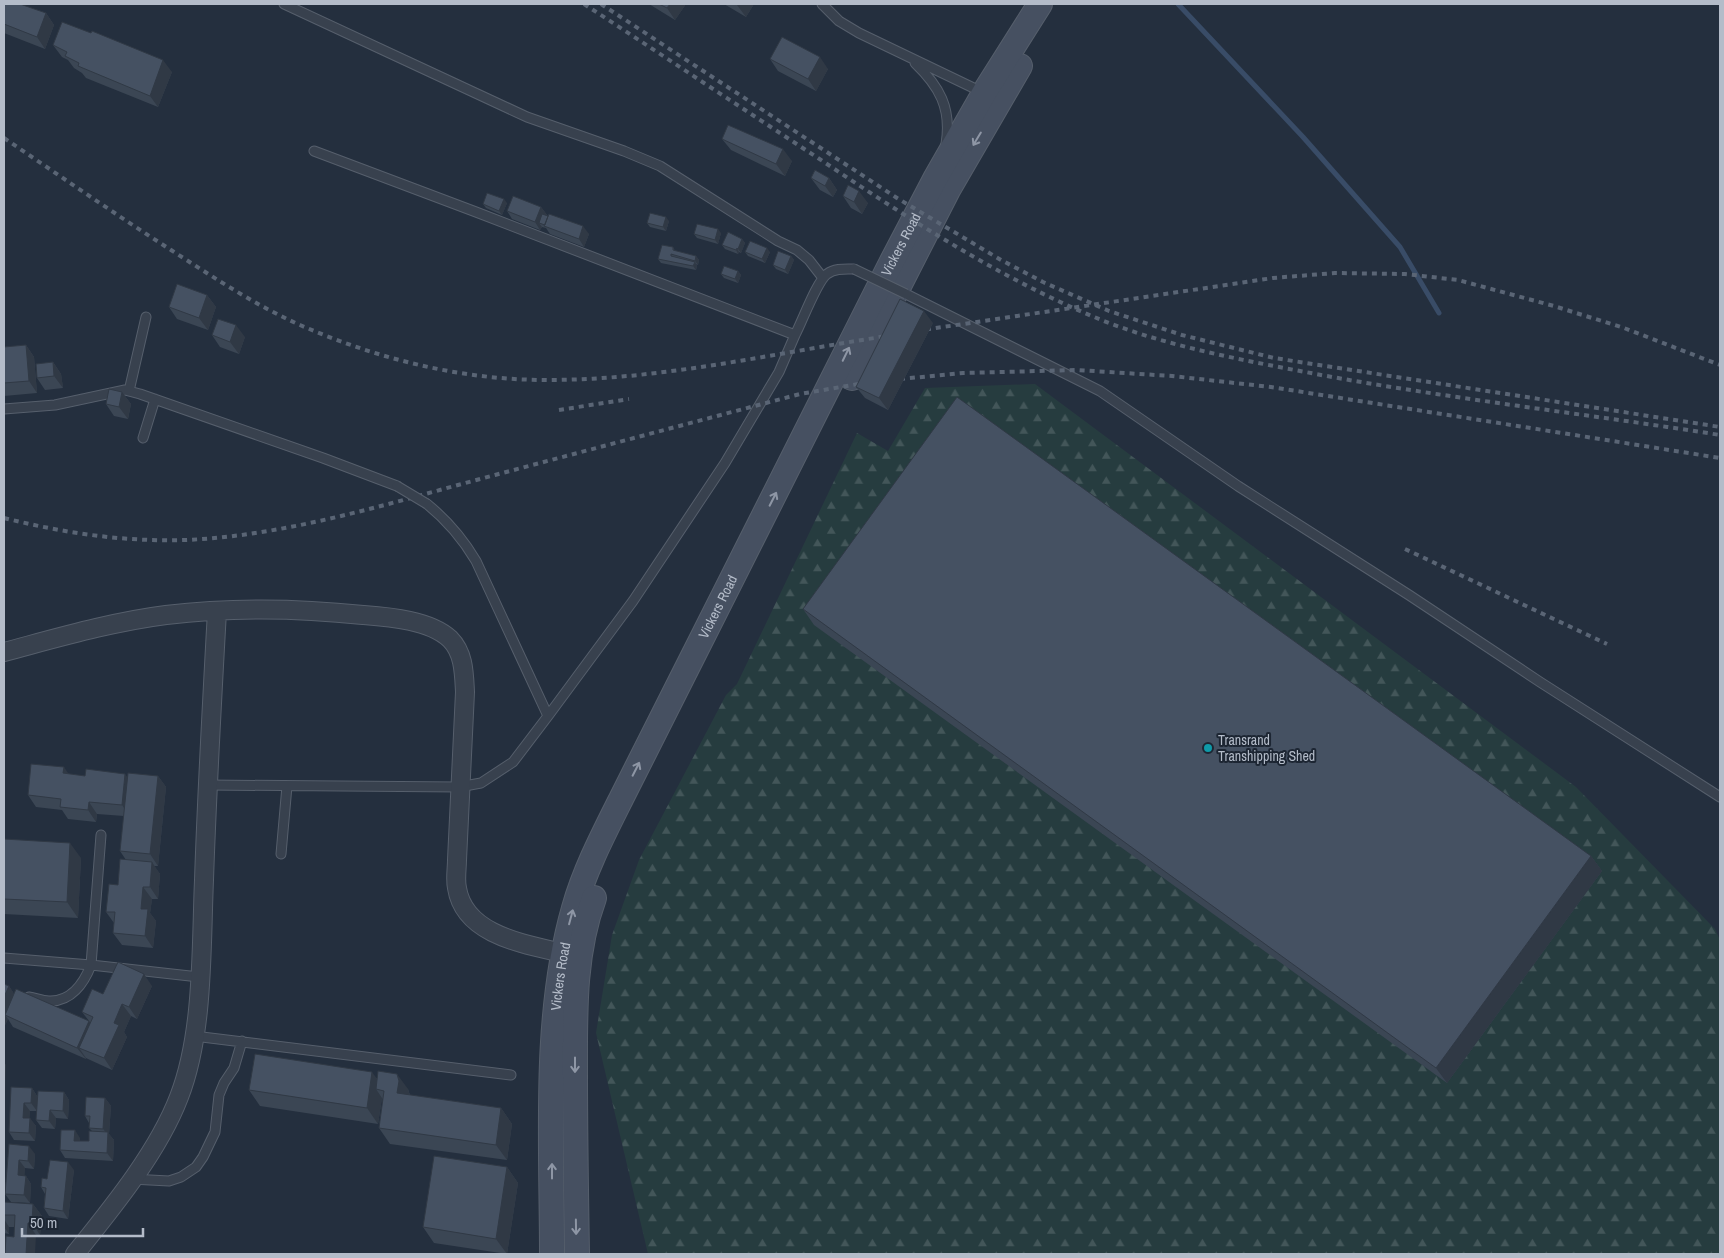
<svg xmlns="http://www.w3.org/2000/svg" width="1724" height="1258" viewBox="0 0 1724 1258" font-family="'Archivo Narrow',sans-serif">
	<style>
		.forest { fill: url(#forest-firs) }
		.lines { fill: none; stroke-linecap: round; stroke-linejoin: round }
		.stream { stroke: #394c67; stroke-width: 5 }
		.lane-casing { stroke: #565f6c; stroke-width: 11 }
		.street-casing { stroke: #565f6c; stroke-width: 20 }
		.secondary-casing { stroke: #565f6c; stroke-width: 26 }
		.lane { stroke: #38414e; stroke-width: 9 }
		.street { stroke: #38414e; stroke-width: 18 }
		.secondary { stroke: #465061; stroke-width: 24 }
		.rail { stroke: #5a6575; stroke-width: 4; stroke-dasharray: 5 5; stroke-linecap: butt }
		.lane-bridge-casing { stroke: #565f6c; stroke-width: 11; stroke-linecap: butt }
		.lane-bridge { stroke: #38414e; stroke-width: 9 }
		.wall { fill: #3b4654 }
		.shaded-wall { fill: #303945 }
		.building { fill: #455162; stroke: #303945 }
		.oneway { stroke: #8e96a5 }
		.culture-dot { fill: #0f9aa8; stroke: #1d2633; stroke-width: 2 }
		.labels { text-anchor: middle; stroke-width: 4; stroke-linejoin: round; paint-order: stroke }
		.street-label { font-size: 14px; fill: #b4bcc9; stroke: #1d2633 }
		.poi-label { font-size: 14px; fill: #b4bcc9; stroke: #1d2633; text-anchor: start }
	</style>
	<defs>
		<pattern id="forest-firs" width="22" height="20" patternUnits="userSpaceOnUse" patternTransform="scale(1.25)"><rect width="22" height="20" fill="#263c3f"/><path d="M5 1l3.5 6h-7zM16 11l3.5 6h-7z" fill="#435659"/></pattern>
	</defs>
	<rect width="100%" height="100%" fill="#242f3e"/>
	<path class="forest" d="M1035,384l541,403 139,142 5,11v314h-1072l-52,-221 16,-98 27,-75 87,-165 11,-11 120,-251 31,18 37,-63z"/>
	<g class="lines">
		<path class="stream" d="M1178,4l125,133 97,110 39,66"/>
		<g class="lane-casing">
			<path id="lane" d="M284,4l243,113 97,34 36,15 118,75 19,9 12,10 14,18
				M822,4l17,17 20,12 125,60
				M915,63c24,23 37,45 31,81
				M314,151l162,61 319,123c7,-13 22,-54 32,-61 8,-6 18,-5 27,-5
				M906,294l194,97 138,95 171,109 131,87 180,115
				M129,391l17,-74
				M4,409l51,-4 70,-15 15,4 183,64 74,28
				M143,438l12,-39
				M427,504c21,17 36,35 49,57l72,155
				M208,785l251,2 22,-4 32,-21 35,-46 85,-115 92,-138 54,-91 16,-37
				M281,854l6,-68
				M4,958l87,7 108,12
				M29,997c7,1 13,4 20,4 22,1 35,-18 42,-36l10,-130
				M194,1036l317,39
				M131,1179l38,2 12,-4 15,-10 7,-10 12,-25 4,-37 5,-12 10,-15 8,-27"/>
		</g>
		<g class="street-casing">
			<path id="street" d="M4,652c53,-14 107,-30 162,-37 66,-8 132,-7 197,0 26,2 67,5 87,24 14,14 14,34 15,53l-8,168c0,9 -2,19 0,28 8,51 77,57 117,68
				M75,1254c37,-46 83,-102 104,-157 25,-64 22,-149 25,-217 3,-90 8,-179 13,-269"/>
		</g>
		<g class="secondary-casing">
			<g id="secondary">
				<path d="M852,378l96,-188 72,-124"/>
				<path id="s1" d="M552,1254c0,-112 -9,-238 22,-346 11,-39 30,-75 48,-111l269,-534 44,-84 52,-91 53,-84"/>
				<path d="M577,1254c-1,-59 -2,-119 -2,-179 0,-59 -2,-120 19,-177"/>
			</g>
		</g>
		<use href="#lane" class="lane"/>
		<use href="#street" class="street"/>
		<use href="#secondary" class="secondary"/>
		<path class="rail" d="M584,4c78,51 156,103 234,154 91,61 184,122 286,163 69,27 144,40 217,54 132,24 266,39 399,60
			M601,4l296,194 104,62 42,22 66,29 73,24 92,23 446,69
			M4,138c56,38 111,76 167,112 42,27 84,55 129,75 78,34 161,55 247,55 117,0 232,-28 347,-45
			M916,331l357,-53 62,-5 70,1 53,6 96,26 70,22 96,37
			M890,380l73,-7 114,-3 95,6 99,11 449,71
			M559,410l70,-11
			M4,518c60,15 120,24 182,22 106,-5 207,-38 309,-65 101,-27 203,-54 305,-81l70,-12
			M1405,549l202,95"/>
		<g class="lane-bridge-casing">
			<path id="lane-bridge" d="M854,269l52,25
				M397,486l30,18"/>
		</g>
		<use href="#lane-bridge" class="lane-bridge"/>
	</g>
	<path class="wall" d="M4,4l42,9 8,12 -9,24 -41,-16z
		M649,4h37l-11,16z
		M724,4h30l-8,13z
		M53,45l119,27 -14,35 -72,-29 -4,-5 -8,-5 -6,-8 -6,-3z
		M770,59l58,10 -12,22 -38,-20z
		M722,139l70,22 -7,15 -54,-26z
		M811,178h18l8,12 -4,7 -13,-7z
		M843,196l25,7 -6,11 -11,-6z
		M507,203l-5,12 -16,-7 -3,-4z
		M541,207l6,8 -1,1 43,18 -5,13 -34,-13 -4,-6 -4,-1 -2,3 -28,-11 -5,-8z
		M669,221l-3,10 -16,-4 -3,-4z
		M721,233l-3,11 -21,-6 -3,-4z
		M742,239l3,4 -4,10 -2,-1 -1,2 -13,-5 -3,-4z
		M673,247l2,4 21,5 3,4 -1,5 -2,-1 1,2 -1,4 -35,-7 -3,-4z
		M745,252h25l-5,11 -17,-7z
		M791,256l3,4 -6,14 -12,-5 -3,-4z
		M738,271l3,4 -3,8 -14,-5 -3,-4z
		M207,295l9,12 -8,23 -31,-11 -8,-12z
		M933,323l-45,87 -23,-12 -9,-11z
		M212,335l33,2 -6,17 -19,-7z
		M26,345l8,12 3,36 -33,3v-49z
		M53,362l8,12 2,14 -18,2 -8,-12z
		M122,392l9,12 -3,15 -14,-3 -8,-12z
		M803,609l788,247 11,15 -155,212 -633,-458z
		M68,774l17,2 43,1 30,-1 8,11 -8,79h-4l6,8 -2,25h-6l-2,14 6,8 -3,27 -31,-3 -9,-12 1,-10 -8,-11 12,-27 8,-25 -6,-9 4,-35 -27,-2 -1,8 -28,-3 -6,-9 -26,-3 -8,-12z
		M4,839l77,19 -3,60 -74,-4z
		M9,986l5,8 75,27 -7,-9 21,-18 49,-8 -15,33 -6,-3 -7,16 3,5 -15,33 -24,-11 -2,-1v1l-73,-32 -5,-8 -4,8z
		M377,1078l31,11 2,6 91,13 11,16 -5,36 -117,-16 -11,-16 4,-28 -1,-2 -4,26 -118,-18 -11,-16z
		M32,1088l5,8 27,-4 5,8 -1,19 -12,-1 -1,11 -13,-1 -6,-8 1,-9h-7l-1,7 7,8 -1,15 -21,-1 -5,-8z
		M105,1098l6,8 -2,28 5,6 -1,21 -48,-3 -5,-8 20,-12v3h9l3,-10 -3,-3v-5l-4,-7z
		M9,1144l26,10 -1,15 -9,-1 -1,8h2l5,8 -1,19 -19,-1 -6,-8z
		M507,1167l11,16 -11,71 -73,-11 -11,-16z
		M74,1170l-6,49 -19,-3 -5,-8 1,-14 -4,-7 6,-8z
		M4,1202l29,2 9,12 -2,19h-4l-22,2v-10h-5v7l-5,-1z"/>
	<path class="shaded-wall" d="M670,4h16l-11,16 -8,-12z
		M738,4h16l-8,13 -9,-12z
		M46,13l8,12 -9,24 -8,-12z
		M820,57l8,12 -12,22 -8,-12z
		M163,60l9,12 -14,35 -8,-11z
		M783,149l9,12 -7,15 -9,-12z
		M829,178l8,12 -4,7 -8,-11z
		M859,191l9,12 -6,11 -8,-12z
		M504,199l3,4 -5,12 -3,-4z
		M541,207l6,8 -4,9 -4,-1 3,4 -2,3 -5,-8z
		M666,217l3,4 -3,10 -3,-4z
		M583,226l6,8 -5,13 -5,-8z
		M718,229l3,4 -3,11 -3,-4z
		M742,239l3,4 -4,10 -3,-4z
		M737,248l2,4 -1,2 -2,-4z
		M767,248l3,4 -5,11 -3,-4z
		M696,256l3,4 -1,5 -3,-4z
		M791,256l3,4 -6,14 -3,-4z
		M695,262l2,4 -1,4 -3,-4z
		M738,271l3,4 -3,8 -3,-4z
		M207,295l9,12 -8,23 -9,-12z
		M924,311l9,12 -45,87 -9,-12z
		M236,325l9,12 -6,17 -9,-12z
		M26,345l8,12 3,36 -8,-12z
		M53,362l8,12 2,14 -9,-12z
		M122,392l9,12 -3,15 -9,-12z
		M64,767l8,12 -9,-6z
		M125,774l9,11 -4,32 -8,-12z
		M158,776l8,11 -8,79 -8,-12z
		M89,802l8,12 -1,8 -8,-12z
		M70,843l11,15 -3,60 -11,-16z
		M1591,856l11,15 -155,212 -11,-15z
		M152,862l8,12 -2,25 -8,-12z
		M143,887l9,12 -2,14 6,8 -3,27 -8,-12 -4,-27z
		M144,974l8,12 -15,33 -8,-12z
		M9,986l8,12 -12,17 3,4 -4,8v-30z
		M122,1004l9,12 -7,16 3,5 -15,33 -8,-12 10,-35z
		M89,1021l8,12 -18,15 7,10v1l-9,-11z
		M4,1062l2,3 -1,28 -1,-2z
		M372,1072l11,15 -7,2 6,9 -4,26 -11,-16z
		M397,1074l11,15 2,7 -13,-3z
		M32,1088l5,8v15l-6,-8z
		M64,1092l5,8 -1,19 -5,-8z
		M105,1098l6,8 -2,28 5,6 -1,21 -6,-8 1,-18 -5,-6z
		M24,1103l6,8 -1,15 -6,-8z
		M501,1108l11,16 -5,36 -11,-15z
		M50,1110l6,8 -1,11 -6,-8z
		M30,1118l6,8 -1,15 -6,-8z
		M75,1130l5,8v11l-6,-8z
		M29,1146l6,8 -1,15 -6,-8z
		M19,1160l6,8 -1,15 -6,-8z
		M68,1162l6,8 -6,49 -5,-8z
		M507,1167l11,16 -11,71 -11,-15z
		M26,1176l5,8 -1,19 -6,-8z
		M33,1204l9,12 -2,19 -8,-12z
		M4,1219l5,8v7l-5,-7z
		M28,1223l8,12 -1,19h-9z"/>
	<path class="building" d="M4,4h16l26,9 -9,24 -33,-13z
		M659,4h11l-3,4z
		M62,22l29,11 1,-2 71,29 -13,36 -72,-30 1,-3 -14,-7 2,-4 -14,-7z
		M782,37l38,20 -12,22 -38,-20z
		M728,125l55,24 -7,15 -54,-25z
		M815,170l14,8 -4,8 -14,-8z
		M848,185l11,6 -5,11 -11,-6z
		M487,193l17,6 -5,12 -16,-7z
		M513,196l28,11 -6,15 -28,-11z
		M650,213l16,4 -3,10 -16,-4z
		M542,214l6,2 -3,9 -6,-2z
		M549,214l34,12 -4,13 -35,-13z
		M697,224l21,5 -3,11 -21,-6z
		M728,232l14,7 -4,10 -1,-1 -1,2 -14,-5z
		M750,241l17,7 -5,11 -17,-7z
		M662,245l11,2v3l23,6 -1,5 -24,-7v2l24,6 -2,4 -35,-7z
		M778,251l13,5 -6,14 -12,-5z
		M724,266l14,5 -3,8 -14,-5z
		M177,284l30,11 -8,23 -30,-11z
		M900,299l24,12 -45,87 -23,-11z
		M218,319l18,6 -6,17 -18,-7z
		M26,345l3,36 -25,2v-36z
		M53,362l1,14 -17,2 -1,-14z
		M109,389l13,3 -3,15 -13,-3z
		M957,397l634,459 -155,212 -633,-459z
		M31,764l33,3 -1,6 22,3 1,-7 39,5 -3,31 -33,-3 -1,8 -28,-3 1,-8 -33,-4z
		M128,773l30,3 -8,78 -30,-3z
		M4,839l66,4 -3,59 -63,-3z
		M120,859l32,3 -2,25h-7l-2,22h7l-3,27 -32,-3 2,-21h-9l3,-28 9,1z
		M118,962l26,12 -15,33 -7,-3 -8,19 5,2 -15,33 -25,-10 14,-31 -11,-5 10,-23 11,5z
		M4,984l5,2 -5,11z
		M16,989l73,32 -12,27 -72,-33z
		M255,1054l117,18 -5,36 -118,-18z
		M378,1071l19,3 2,7 -2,12 104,15 -5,37 -117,-17 5,-37 -8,-2z
		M11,1087l21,1 -1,15h-7l-1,15h7l-1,15 -20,-1z
		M38,1091l26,1 -1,19 -13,-1 -1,11 -13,-1z
		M86,1097l19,1 -2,31 -14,-1 1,-12h-5z
		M61,1130h14l-1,11h15v-10l19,1 -1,21 -47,-3z
		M9,1144l20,2 -1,15 -9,-1 -1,15 8,1 -2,19 -19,-1z
		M434,1156l73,11 -11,72 -73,-12z
		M50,1160l18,2 -5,49 -19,-3 2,-20 -5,-1 1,-9 5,1z
		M4,1202l29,2 -1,19h-4l-2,31h-21l1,-18 8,1 1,-22h-11z"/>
	<defs><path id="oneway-shaft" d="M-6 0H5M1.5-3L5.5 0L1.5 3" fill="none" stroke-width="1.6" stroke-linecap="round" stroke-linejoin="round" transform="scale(1.25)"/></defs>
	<g class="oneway">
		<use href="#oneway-shaft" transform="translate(977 139) rotate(121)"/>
		<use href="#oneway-shaft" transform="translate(846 354) rotate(-64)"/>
		<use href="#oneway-shaft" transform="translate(773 499) rotate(-63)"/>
		<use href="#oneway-shaft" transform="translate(636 769) rotate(-63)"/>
		<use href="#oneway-shaft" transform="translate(571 917) rotate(-75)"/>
		<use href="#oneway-shaft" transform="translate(575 1065) rotate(90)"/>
		<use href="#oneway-shaft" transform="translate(552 1171) rotate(-90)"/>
		<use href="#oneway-shaft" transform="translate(576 1227) rotate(89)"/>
	</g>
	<circle class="culture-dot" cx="1208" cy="748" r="5"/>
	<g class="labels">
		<g class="street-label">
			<text dy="5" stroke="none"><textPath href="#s1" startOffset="1088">Vickers Road</textPath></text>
			<text dy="5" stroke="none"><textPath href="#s1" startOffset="682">Vickers Road</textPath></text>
			<text dy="5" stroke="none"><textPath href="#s1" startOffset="278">Vickers Road</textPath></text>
		</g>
		<g class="poi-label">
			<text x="1218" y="745">Transrand<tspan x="1218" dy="16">Transhipping Shed</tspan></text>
		</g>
	</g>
	<rect width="1724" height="1258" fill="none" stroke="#b4bcc9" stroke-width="10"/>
	<path d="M22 1228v8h121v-8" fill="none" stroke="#b4bcc9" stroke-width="2.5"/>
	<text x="30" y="1228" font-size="15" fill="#b4bcc9" stroke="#1d2633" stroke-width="4" paint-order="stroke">50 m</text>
</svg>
